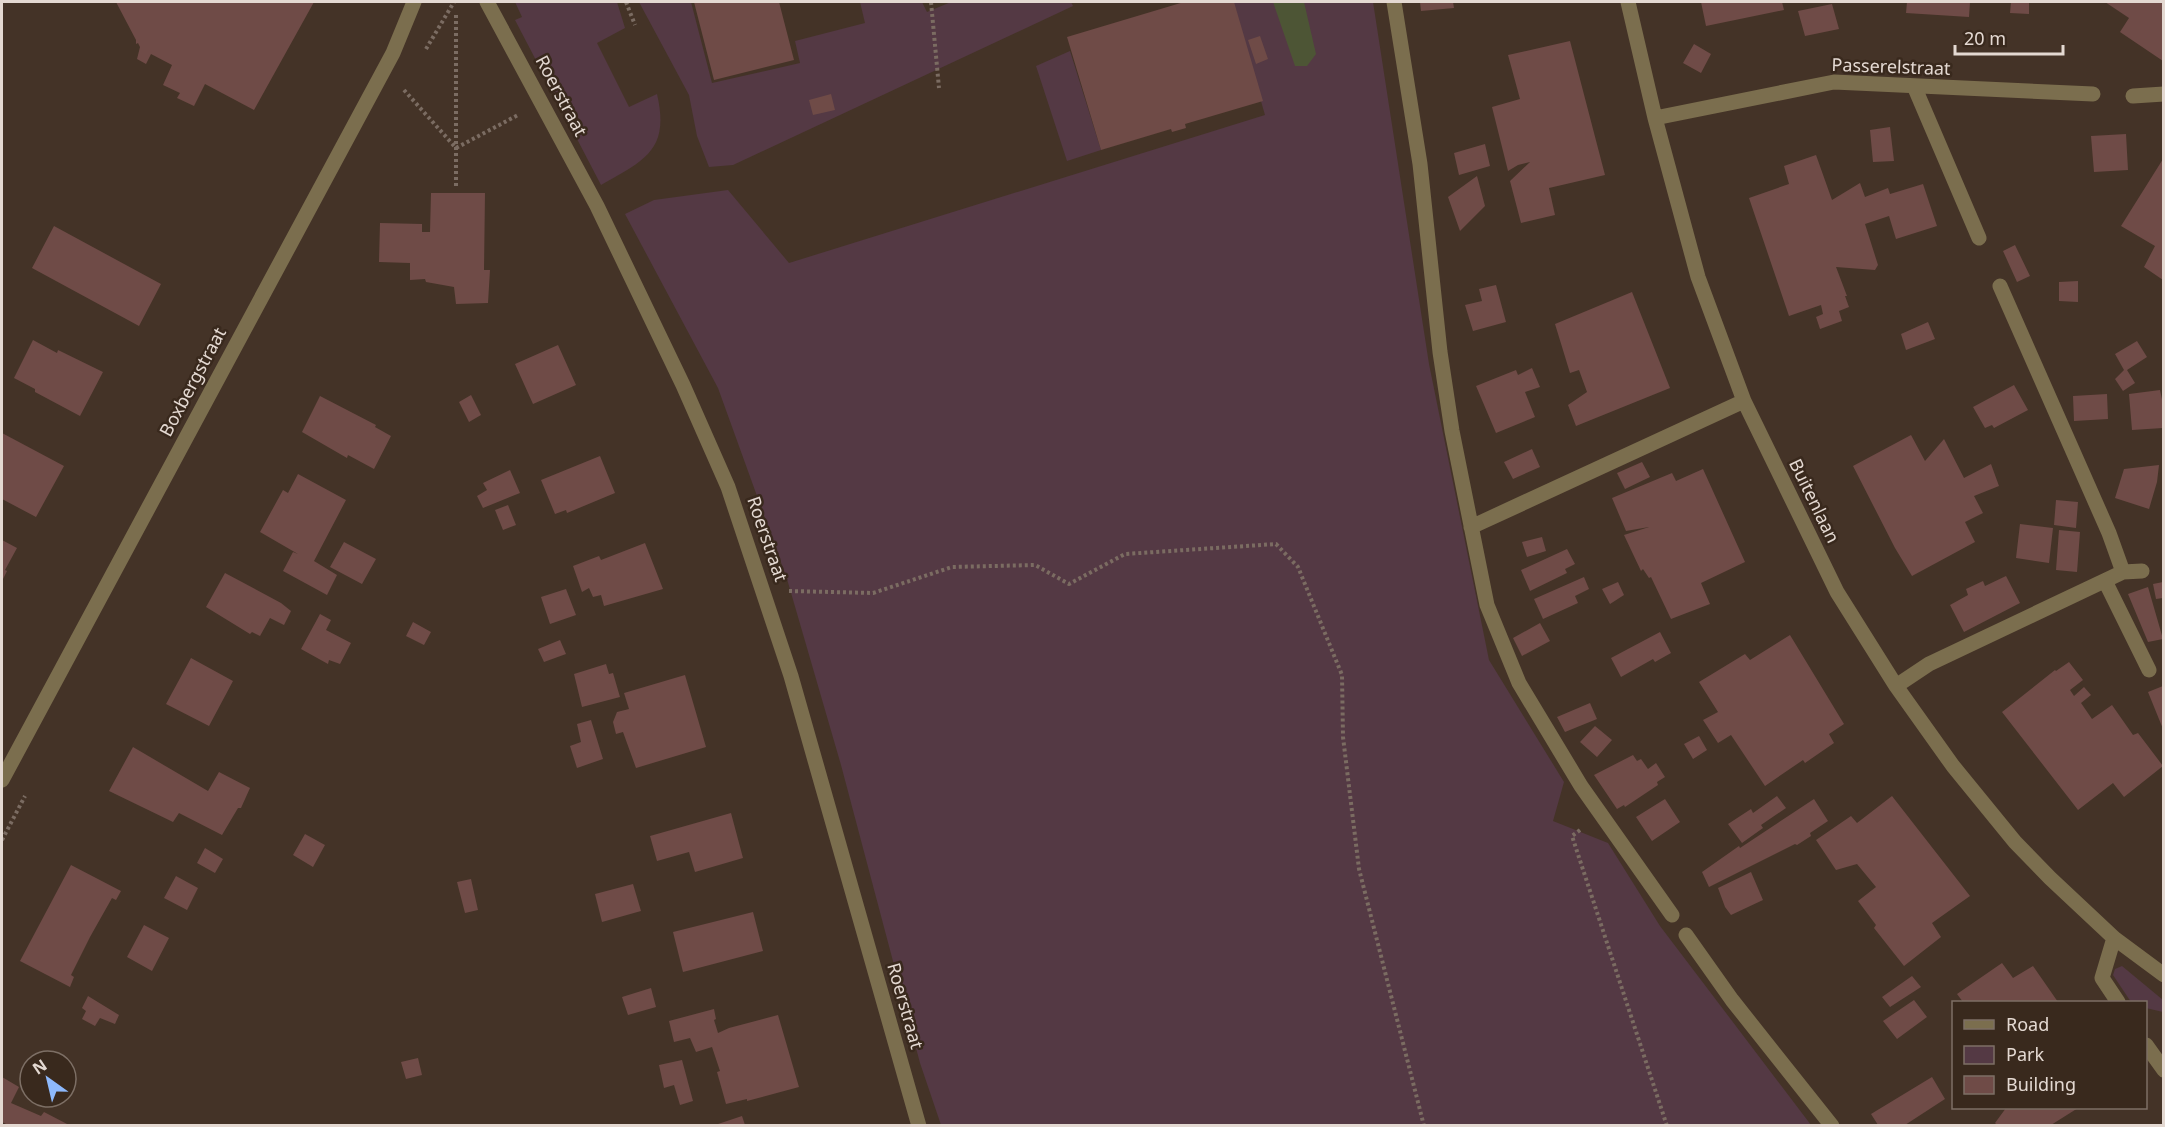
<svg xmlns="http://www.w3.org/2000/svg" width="2165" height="1127" viewBox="0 0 2165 1127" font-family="'Noto Sans',sans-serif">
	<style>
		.green { fill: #543944 }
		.water { fill: #4d5535 }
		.building { fill: #6f4b47 }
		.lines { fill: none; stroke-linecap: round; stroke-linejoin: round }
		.path { stroke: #7b6c62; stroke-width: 4; stroke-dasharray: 3 3; stroke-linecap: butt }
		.minor { stroke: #7b6e4e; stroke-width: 15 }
		.labels { text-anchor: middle; stroke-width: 5; stroke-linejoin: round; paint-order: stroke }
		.street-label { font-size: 18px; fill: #e4d9d2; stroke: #39291d }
	</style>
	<rect width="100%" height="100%" fill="#443327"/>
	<path class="green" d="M515,2h102l8,26 -28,15 32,64 28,-13c13,56 -12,66 -56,91l-86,-165 7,-3z
		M639,2h52l21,81 88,-20 -5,-22 70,-18 -5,-21h62l5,10 24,-10h120l2,4 -340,159 -24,2 -12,-31 -8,-41z
		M1232,2h141l56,362 60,296 75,122 -11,39 55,22 52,83 151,199h-870l-21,-62 -79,-298 -54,-186 -69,-191 -93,-174 29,-14 74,-10 61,73 476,-148z
		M1070,51l31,99 -34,11 -31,-95z
		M2122,966l41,34v12l-17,-4v-6h-15l-18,-27 2,-6z"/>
	<path class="water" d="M1273,2h31l12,52 -9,12h-12z"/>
	<path class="building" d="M116,2h198l-60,108 -49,-26 -11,22 -17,-8 3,-5 -17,-8 9,-20 -21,-11 -5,10 -9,-5 3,-12 -2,-4 -2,1v-4z
		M694,2h85l15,58 -80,20z
		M1184,2h50l29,99 -78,23 1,4 -14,4 -1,-3 -70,21 -34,-113z
		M1420,2h33l1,6 -33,3z
		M1701,2h81l2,8 -78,16z
		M1907,2h63l-1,15 -63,-4z
		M2011,2h18v12l-19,-1z
		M2105,2h58v59l-43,-29 9,-14z
		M1832,4l7,25 -34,7 -7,-25z
		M1260,36l8,23 -12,5 -8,-24z
		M1570,41l35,134 -56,13 6,27 -34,8 -11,-42 20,-19 -12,3 -10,6 -16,-64 28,-8 -12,-44z
		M1694,44l17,10 -10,19 -18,-10z
		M831,94l4,16 -22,5 -4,-15z
		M1890,127l4,34 -21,1 -3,-32z
		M2126,134l2,36 -34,2 -3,-36z
		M1485,144l5,22 -31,9 -5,-22z
		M1816,155l16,45 28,-17 5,14 23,-9 2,6 33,-10 14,42 -41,13 -7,-23 -24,8 13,41 -3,5 -39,-3 11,29h-2l4,11 -10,4 3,10 -22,8 -4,-12 7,-3 -2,-9 -32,11 -40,-118 40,-14 -5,-18z
		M2163,159v121l-19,-13 11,-21 -34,-20z
		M1477,176l8,30 -25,25 -12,-34z
		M431,193h54l-1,77h6l-2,33 -32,1 -2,-17 -28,-5 -1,-3 -15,1v-17l-31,-1 1,-39 42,1v8h8z
		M54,226l107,58 -22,42 -107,-58z
		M2015,245l15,31 -13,6 -14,-31z
		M2078,281v21l-19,-1v-19z
		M1496,285l10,37 -33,9 -8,-26 17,-4 -3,-12z
		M1632,292l38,96 -94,38 -8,-21 19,-13 -8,-22 -9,3 -15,-49z
		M1928,322l7,17 -29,11 -5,-16z
		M33,340l24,13 1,-3 45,22 -23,44 -45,-24v-3l-21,-11z
		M2137,341l10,16 -20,13 8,13 -12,8 -8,-12 9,-9 -9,-16z
		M558,345l18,40 -43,19 -18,-40z
		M1532,368l8,19 -15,5 10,25 -39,16 -20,-47 40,-16 2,5z
		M2014,385l14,25 -34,18 -2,-3 -7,3 -12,-21z
		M2160,390l3,14v24l-31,2 -3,-36z
		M2107,394l1,25 -34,2 -1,-25z
		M471,395l10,20 -12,7 -10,-20z
		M320,396l56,29 -1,2 16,9 -17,33 -26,-14 -1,3 -45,-26z
		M2,433l62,33 -28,51 -34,-18 1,-41 -1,-1z
		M1911,435l14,26 19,-22 20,39 27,-14 8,22 -25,10 9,17 -18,9 10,20 -63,34 -17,-28 -42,-82z
		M1532,449l8,18 -27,12 -9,-17z
		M600,456l15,37 -48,20 -1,-3 -11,4 -14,-34z
		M1642,462l8,15 -25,12 -8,-16z
		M2159,465l-2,17 -8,27 -34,-11 9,-29z
		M1703,469l42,93 -44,21 9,21 -39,15 -20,-42 -2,1 -6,-9 -2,2 -17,-36 25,-8 -23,4 -14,-33 60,-25 4,8z
		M510,470l10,23 -37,15 -6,-12 10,-6 -4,-7z
		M298,474l48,26 -32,61 23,14 -10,20 -44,-24 10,-19 5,2 -38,-22 23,-42 5,3z
		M2056,500l22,2 -2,26 -22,-3z
		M508,505l8,20 -13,5 -8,-20z
		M2020,524l33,4 -4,35 -33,-5z
		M2059,530l21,2 -3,40 -21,-2z
		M1542,537l4,14 -19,6 -5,-15z
		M2,540l15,8 -12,22 2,1 -5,10z
		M344,542l32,17 -14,25 -32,-17z
		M645,543l18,46 -59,17 -3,-11 -8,2 -4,-9 -7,4 -9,-26 26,-10 2,4z
		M1567,549l8,15 -10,5 2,4 -37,18 -9,-21z
		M225,573l56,30 10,8 -7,14 -14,-7 -10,18 -8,-4 -2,2 -44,-27z
		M2006,576l14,27 -56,29 -14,-27 18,-10 -2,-6 17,-8 2,5z
		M1584,577l5,12 -14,7 3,7 -35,16 -9,-20z
		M1618,582l6,13 -14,9 -8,-15z
		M2163,582v16l-7,1 -3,-15z
		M2148,587l15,52 -15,3 -20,-48z
		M566,589l10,26 -26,9 -9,-27z
		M320,614l11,6 -5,10 25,13 -11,21 -11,-4 -1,4 -27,-15z
		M413,622l18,10 -7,13 -18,-9z
		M1540,623l10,18 -28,15 -9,-18z
		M1660,632l11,21 -16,9 -2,-3 -32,18 -10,-19z
		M1790,635l54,89 -15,10 5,9 -29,20 -2,-3 -38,26 -34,-51 -13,8 -15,-23 15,-8 -19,-30 46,-28 5,6z
		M560,640l6,14 -22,8 -6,-13z
		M191,658l42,23 -24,45 -43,-22z
		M2069,662l14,18 -13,10 4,6 10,-9 7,8 -10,8 11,16 20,-14 21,30 5,-2 25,33 -39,31 -11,-14 -35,27 -76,-98 53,-42 1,1z
		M606,664l3,10 4,-1 7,24 -38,10 -8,-33z
		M685,675l21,72 -70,21 -13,-36 -7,2 -3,-12 4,-10 12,-3 -5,-16z
		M2163,686v43l-15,-37z
		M1590,703l7,16 -32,13 -8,-15z
		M591,720l12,39 -26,9 -7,-22 11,-4 -4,-18z
		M1595,726l17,14 -15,17 -17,-15z
		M1699,736l8,14 -14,9 -9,-15z
		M133,747l75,44 11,-19 31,16 -9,20h-3l-16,27 -43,-22 -6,9 -64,-31z
		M1633,755l4,6 4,-2 7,10 8,-6 9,14 -8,5 1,3 -33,22 -1,-2 -7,4 -23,-34z
		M1777,796l9,12 -25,17 2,3 -21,15 -14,-19 23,-15 2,4z
		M1892,796l78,100 -38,27 9,14 -37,29 -30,-38 2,-3 -18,-24 18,-14 -19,-23 -21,6 -20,-30 35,-24 6,7z
		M1665,799l15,23 -28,19 -16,-24z
		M1814,799l14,22 -18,12 1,3 -14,9 -2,-1 -86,43 -7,-15 37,-26 1,2z
		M731,813l12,45 -48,14 -6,-20 -32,9 -7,-25z
		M305,834l20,11 -12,22 -20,-12z
		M205,848l18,11 -8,14 -18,-10z
		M71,865l50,26 -5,9 -4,-2 -22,39 -19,38 3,2 -4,10 -50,-26z
		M1751,872l12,28 -32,15 -6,-8 -7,-19z
		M176,876l22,12 -11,22 -23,-12z
		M471,879l7,31 -13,3 -8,-31z
		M633,884l8,27 -39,11 -7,-28z
		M753,912l10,39 -80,21 -10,-40z
		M144,925l25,13 -17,33 -25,-14z
		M2002,963l11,15 20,-12 25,36h-95l-6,-8z
		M1912,976l9,11 -31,20 -8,-10z
		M651,988l5,19 -28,8 -6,-18z
		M88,996l31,19 -4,9 -15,-6 -5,8 -13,-7 4,-8 -4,-3z
		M1914,1000l13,17 -30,22 -14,-18z
		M714,1009l2,10 -2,1 4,13 11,-5 49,-13 21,72 -52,14v-2l-21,5 -9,-32 3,-1 -8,-24 -16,5 -6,-14 -16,4 -5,-21z
		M418,1058l4,17 -16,4 -5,-17z
		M682,1060l11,41 -13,4 -6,-20 -10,3 -5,-23z
		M2,1077l17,10 -8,16 30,13 3,-4 25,13h-61l-6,-3z
		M1932,1077l13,22 -40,26h-27l-7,-11z
		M2006,1108h72l-27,17h-54l-2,-2z
		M742,1116l3,9h-30z"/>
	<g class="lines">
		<path class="path" d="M626,2l9,23
			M931,2l8,86
			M456,15v174
			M426,49l28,-47
			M404,90l52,58 62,-33
			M789,591l84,2 79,-26 83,-2 34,19 56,-30 151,-10 22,23 44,108 1,62 16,132 65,257
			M1580,830l-8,6 95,290
			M2,840l23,-44"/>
		<path class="minor" d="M487,2l110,204 86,179 45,102 63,189 128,450
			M1394,2l26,162 20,188 12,79 35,174 32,78 62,103 91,129
			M1628,2l27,116 43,159 46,124 93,191 59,94 57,80 62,76 35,36 64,60 50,37
			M1914,86l65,152
			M2133,96l31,-2
			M1655,118l179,-36 259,12
			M1471,527l273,-126
			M2123,572l19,-1
			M2105,581l44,89
			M1896,686l33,-22 194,-92 -14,-39 -109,-247
			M2,780l391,-727 21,-51
			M1686,935l46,65 100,126
			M2114,938l-12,40 16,24
			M2146,1045l18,25"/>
	</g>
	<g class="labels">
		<g class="street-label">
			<text transform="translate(1891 67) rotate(2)" y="6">Passerelstraat</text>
			<text transform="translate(561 96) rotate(62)" y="6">Roerstraat</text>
			<text transform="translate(193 382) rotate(-62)" y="6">Boxbergstraat</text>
			<text transform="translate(1814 501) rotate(64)" y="6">Buitenlaan</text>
			<text transform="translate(767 539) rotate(71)" y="6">Roerstraat</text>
			<text transform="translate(905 1006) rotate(74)" y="6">Roerstraat</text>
		</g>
	</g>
	<rect width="2165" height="1127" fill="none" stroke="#e4d9d2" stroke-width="6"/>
	<rect x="1952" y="1001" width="195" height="108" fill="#39291d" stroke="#7d6f65" stroke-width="1.5"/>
	<rect x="1964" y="1020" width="30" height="9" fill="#7b6e4e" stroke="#7d6f65" stroke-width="1.5"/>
	<text x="2006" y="1031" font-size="18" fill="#e4d9d2">Road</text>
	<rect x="1964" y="1046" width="30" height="18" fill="#543944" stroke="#7d6f65" stroke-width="1.5"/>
	<text x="2006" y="1061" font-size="18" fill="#e4d9d2">Park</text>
	<rect x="1964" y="1076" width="30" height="18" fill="#6f4b47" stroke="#7d6f65" stroke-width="1.5"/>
	<text x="2006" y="1091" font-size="18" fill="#e4d9d2">Building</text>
	<g transform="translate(48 1079) rotate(326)"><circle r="28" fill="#39291d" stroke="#7d6f65" stroke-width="1.5"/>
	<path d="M0-4.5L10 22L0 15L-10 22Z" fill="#8eb9fc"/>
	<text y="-9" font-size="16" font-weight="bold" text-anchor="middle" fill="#e4d9d2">N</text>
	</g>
	<path d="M1955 45v9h108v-9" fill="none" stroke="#e4d9d2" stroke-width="3"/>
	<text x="1964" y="45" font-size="18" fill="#e4d9d2" stroke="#39291d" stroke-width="4.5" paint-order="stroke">20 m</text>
</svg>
